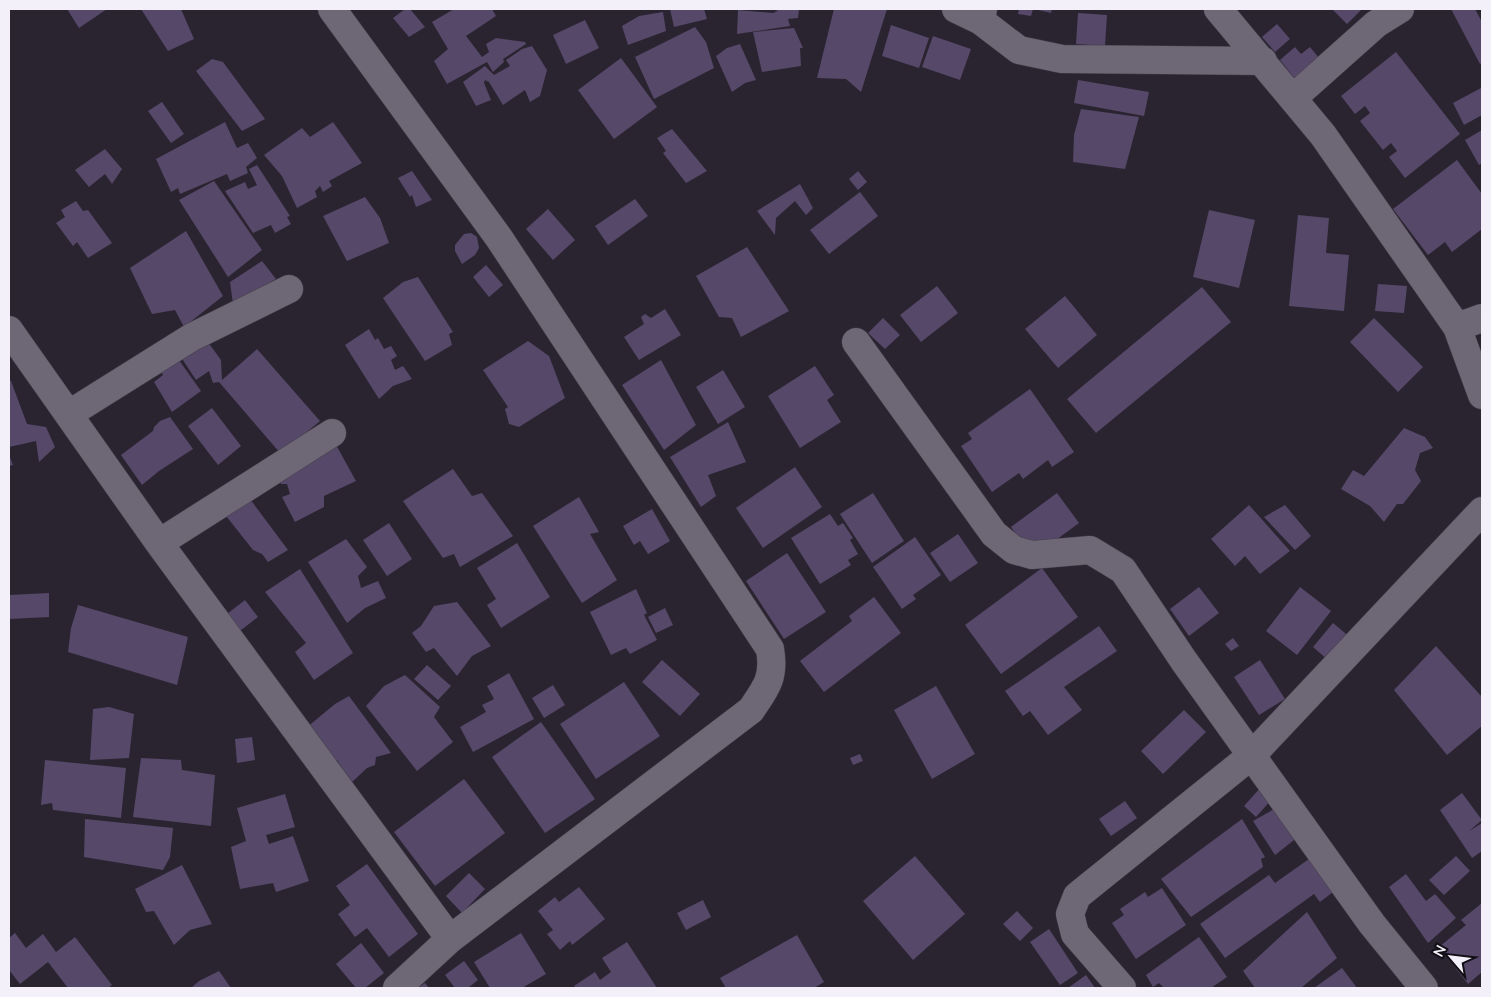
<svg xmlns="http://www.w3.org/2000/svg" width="1491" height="997" viewBox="0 0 1491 997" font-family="Lato,sans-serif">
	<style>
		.building { fill: #564869 }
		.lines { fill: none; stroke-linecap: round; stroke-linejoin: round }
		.minor-casing { stroke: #443f4a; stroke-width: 29 }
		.minor { stroke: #6d6776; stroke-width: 28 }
	</style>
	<rect width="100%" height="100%" fill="#2a2431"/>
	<path class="building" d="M67,9h40l-28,19z
		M141,9h40l13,30 -26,12z
		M405,9h5l15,18 -16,10 -16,-19z
		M454,9h38l4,7 -30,20 16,21 7,-5 -3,-8 10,-6 29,4 1,2 -23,15 1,3 -11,10 -6,-10 -40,22 -13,-23 14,-12 -16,-27z
		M670,9h34l3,10 -33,8z
		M772,9h27l-1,9 -10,1 2,7 -53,8 1,-24 35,3 5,-2z
		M834,9h53l-26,83 -15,-13 -29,-1z
		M1019,9h14l-2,7 -13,-2z
		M1034,9h18l-1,4z
		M1332,9h30l-15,15z
		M1451,9h24l7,13v41l-2,1z
		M663,12l3,19 -38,14 -6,-19 17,-10z
		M1078,13l29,2 -2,31 -29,-2z
		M585,20l14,28 -33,16 -13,-29z
		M1277,24l13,15 -15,13 -13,-15z
		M891,25l38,13 -10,30 -37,-12z
		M695,27l11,15 8,26 -60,31 -19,-42z
		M794,28l9,20h-3l1,18 -39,6 -9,-40z
		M933,36l38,13 -11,31 -38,-13z
		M740,44l16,36 -11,3 -13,9 -16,-36 11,-8z
		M532,46l15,24 -7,26 -10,6 -5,-12 -22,15 -14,-23 -4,-2 -1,3 7,17 -15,6 -13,-24 22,-16 9,9 16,-9 -4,-6 16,-11z
		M1295,47l6,7 9,-7 9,11 -24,21 -15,-19z
		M1396,52l64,82 -55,44 -16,-21 8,-6 -6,-8 -8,7 -23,-29 10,-8 -5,-7 -10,8 -14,-18z
		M621,58l36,49 -43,32 -36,-49z
		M212,59l11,3 42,57 -23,12 -46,-60z
		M1078,80l71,12 -5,24 -70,-13z
		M1481,88l1,27 -18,10 -11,-22z
		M162,102l22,32 -13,9 -23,-32z
		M1081,109l58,8 -14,52 -52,-7 1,-27z
		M225,122l12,26 11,-5 9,15 -11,9 2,6 -18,8 -3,-7 -47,20 -2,-6 -7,4 -15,-33z
		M333,122l29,41 -33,18 3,5 -9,6 -3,-6 -5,5 2,6 -20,11 -15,-32 -18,-21 38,-27 8,9z
		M672,129l35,42 -21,12 -23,-30 3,-2 -9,-13z
		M1482,130v33l-3,2 -14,-25z
		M105,149l17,20 -10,15 -7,-10 -16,13 -14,-17z
		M1457,160l25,34v35l-30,23 -7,-10 -17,13 -35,-46z
		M257,165l33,51 -3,1 4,7 -16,9 -4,-8 -18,8 -28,-42 20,-9 3,7 9,-4 -8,-16z
		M412,171l20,29 -16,7 -4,-12 -2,2 -12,-19z
		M858,171l9,11 -9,8 -9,-11z
		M214,181l48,69 -34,27 -49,-77z
		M800,184l13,24 -7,7 -11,-14 -19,17 -1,17 -18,-24z
		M860,192l18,24 -49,38 -19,-24z
		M365,197l15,21 9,25 -42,18 -24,-45z
		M635,199l13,17 -40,29 -13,-19z
		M76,201l7,10 5,-1 24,33 -24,15 -11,-16 -4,4 -17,-23 9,-6 -4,-7z
		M548,209l27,31 -22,20 -27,-31z
		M1209,210l46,10 -16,68 -46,-11z
		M1298,215l31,3 -3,35 23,2 -5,56 -55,-5z
		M186,231l37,65 -39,31 -9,-17 -23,4 -22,-46z
		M471,233l6,4 2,11 -4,7 -13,9 -7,-13v-6l9,-11z
		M747,247l42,64 -48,26 -9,-19 -13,-1 -23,-41z
		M262,261l14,18 -43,25 -3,-22z
		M486,265l17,20 -14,12 -16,-20z
		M418,277l35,55 -4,2 3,11 -27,16 -42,-63 20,-16z
		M1378,284l29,2 -3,27 -29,-2z
		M937,286l21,27 -37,29 -21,-27z
		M1202,287l29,35 -135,111 -29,-34z
		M1065,296l32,39 -39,33 -33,-39z
		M665,309l16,26 -42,25 -15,-23 20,-13 -3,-7 4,-3 6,4z
		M883,318l17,17 -15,14 -17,-16z
		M1374,318l49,49 -25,25 -48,-50z
		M369,329l6,11 3,-2 6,11 7,-3 6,10 -6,4 4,10 8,-4 9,13 -19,7 -14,13 -34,-54z
		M205,338l16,22 1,20 35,-31 63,72 -39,33 -62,-72 -6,1 -4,-12 -13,9 -17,-26z
		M528,341l21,15 16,42 -46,29 -10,-3 -4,-15 3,-2 -25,-37z
		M176,356l25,35 -29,21 -18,-30 9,-7 -5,-8z
		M661,360l35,65 -32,25 -42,-65z
		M815,366l19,29 -7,5 14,22 -41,26 -32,-52z
		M723,370l22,37 -27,17 -22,-37z
		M9,381h2l16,43 19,3 9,20 -16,15 -3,-21 -27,6z
		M1030,389l44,63 -22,15 -4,-7 -25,19 -4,-6 -27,19 -31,-46 11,-7 -4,-6z
		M212,408l29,38 -23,19 -30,-39z
		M170,417l23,32 -34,22 -17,14 -21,-30 32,-24 1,-4 6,-6z
		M728,422l18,40 -38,13 8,21 -15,11 -31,-50z
		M1404,428l21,9 8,11 -13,5 -5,17 6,11 -18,23h-6l-13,18 -14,-16 -29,-17 12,-19 11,6z
		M335,443l21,38 -32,15v11l-29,15 -13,-25 8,-3 -3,-10h-6l-3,-7z
		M9,455l4,10 -4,1z
		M795,467l27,40 -59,41 -27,-40z
		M453,469l19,27 10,-3 31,43 -53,31 -6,-13 -11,4 -40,-57z
		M244,491l44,59 -20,12 -6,-8 -9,-4 -34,-43z
		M873,493l31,48 -32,22 -32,-49z
		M1057,493l22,30 -46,34 -22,-30z
		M579,497l20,35 -9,2 27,46 -35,23 -49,-77z
		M1249,505l41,46 -30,23 -15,-18 -10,10 -24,-27z
		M1285,505l26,31 -16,14 -31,-33z
		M652,509l18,32 -22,13 -8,-13 -6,4 -11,-19z
		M830,514l8,12 5,-3 10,15 -3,2 8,14 -10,6 3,5 -31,19 -29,-46z
		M389,523l23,36 -25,17 -24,-36z
		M958,534l20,29 -28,19 -20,-29z
		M915,537l26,38 -28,20 3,4 -14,10 -29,-42z
		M346,539l21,28 -9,9 3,12 17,-7 8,17 -21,10 -18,15 -39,-61z
		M517,543l33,54 -49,31 -14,-23 9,-6 -19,-31z
		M787,553l39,59 -42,27 -38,-58z
		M1042,568l36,49 -77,57 -36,-49z
		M300,569l53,84 -39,27 -19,-28 11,-9 -41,-51z
		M1199,587l20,26 -30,23 -19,-27z
		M1300,587l31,24 -34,44 -31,-24z
		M636,589l11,24 -3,2 13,25 -27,14 -4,-6 -15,7 -21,-43z
		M49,593v24l-40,2v-24z
		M874,597l27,36 -77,59 -24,-31 52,-40 -3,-5z
		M245,600l13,17 -22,17 -13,-17z
		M457,602l34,44 -19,10 -15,20 -23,-28 -8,4 -14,-19 9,-7 13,-20z
		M78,605l110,32 -11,48 -109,-33 3,-24z
		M665,608l8,17 -17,8 -8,-16z
		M1333,623l24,20 -21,24 -23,-20z
		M1099,626l18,25 -53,36 18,23 -34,25 -18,-24 -7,5 -18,-25z
		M1233,638l6,8 -8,5 -6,-7z
		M1436,646l46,51v29l-35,29 -53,-65z
		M662,660l38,34 -20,22 -38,-34z
		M1260,660l25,39 -26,16 -25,-38z
		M427,665l24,21 -13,14 -24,-21z
		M509,673l25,46 -61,33 -13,-25 26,-15 -4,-7 12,-6 -7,-13z
		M405,675l35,32 -6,10 19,25 -36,29 -51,-65 18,-20z
		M624,682l36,54 -64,43 -36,-55z
		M553,685l12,20 -21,13 -12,-20z
		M936,686l39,68 -43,25 -38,-69z
		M349,696l42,57 -15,4 -1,8 -8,3 -16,15 -14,-23 -9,4 -22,-36 29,-24z
		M109,707l25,7 -5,44 -39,2 3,-51z
		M1184,710l22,22 -43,42 -22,-23z
		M541,722l54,77 -50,34 -53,-76z
		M252,737l3,23 -18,3 -2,-24z
		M860,754l3,7 -10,4 -3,-7z
		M141,758l40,2 1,10 33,5 -4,51 -78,-9z
		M45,760l81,8 -5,50 -68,-8 -1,-7 -11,2z
		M464,779l41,54 -70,53 -41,-54z
		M1261,787l12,11 -17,19 -12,-11z
		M1462,793l20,27 -13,11 13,-8v28l-10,7 -32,-48z
		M285,794l10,33 -29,8 3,9 24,-8 16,45 -33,11 -3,-9 -33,6 -9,-42 15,-6 -9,-33z
		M1125,801l12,17 -26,18 -12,-17z
		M1283,804l20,29 -28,22 -22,-34z
		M85,819l88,9 -3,29 -7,13 -79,-13z
		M1242,819l23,38 -4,2 2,8 -72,50 -30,-38z
		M915,856l50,58 -52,46 -50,-59z
		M1456,856l14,15 -26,24 -15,-15z
		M1309,859l24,33 -13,10 -6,-8 -89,64 -25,-34 69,-49 6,8z
		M367,864l51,70 -29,23 -22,-29 -12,9 -17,-23 12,-9 -14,-19z
		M182,865l30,59 -22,6 -16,15 -20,-34 -8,1 -11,-23z
		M469,873l16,16 -23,24 -16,-17z
		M1406,874l20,27 9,-7 21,24 -28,25 -39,-56z
		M579,887l26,32 -33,26 -2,-4 -10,9 -13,-16 6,-4 -15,-19 17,-14 4,5z
		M1162,888l24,37 -50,34 -24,-36 12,-8 -4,-6 25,-17 3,5z
		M703,900l8,17 -25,13 -9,-17z
		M1482,903v69l-14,12 -29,-37 27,-22 -5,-5z
		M1017,911l16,17 -13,13 -17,-17z
		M1307,912l30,46 -36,30h-46l-12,-17z
		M1049,929l29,44 -18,12 -30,-43z
		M15,933l11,15 17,-14 13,18 19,-15 37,48 -4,3h-40l-20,-26 -28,22 -11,-14v-32z
		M521,933l25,41 -24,14h-32l-16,-26z
		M797,935l27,47 -10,6h-88l-6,-10z
		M1199,937l28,40 -16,11h-47l-5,-5 -6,4 -7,-12z
		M627,942l30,46h-81l-2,-2 21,-14 5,8 11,-8 -9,-14z
		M361,943l23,30 -19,15h-9l-20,-24z
		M464,961l14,19 -10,8h-13l-10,-13z
		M1342,968l15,20h-43z
		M219,971l12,17h-40l8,-7z
		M1086,975l9,13h-27z
		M425,983l4,5h-11z"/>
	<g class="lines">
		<g class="minor-casing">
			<path id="minor" d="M332,9l167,229 271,411c5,29 -4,39 -19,61l-301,229 -53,49
				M956,9l25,12 2,-12
				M1218,9l105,126 134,192
				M981,21l38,29 43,9 201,2
				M1293,98l83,-74 24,-15
				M1482,318l-25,9 25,68
				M9,330l150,213 291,396
				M856,342l138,192 20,16 18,5 58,-5 33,20 61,91 188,263 52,64
				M69,414l123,-77 97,-48
				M159,543l173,-110
				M1122,988l-47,-54 -5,-20 7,-18 175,-141 230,-244"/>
		</g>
		<use href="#minor" class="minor"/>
	</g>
	<rect width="1491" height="997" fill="none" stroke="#f4f0f9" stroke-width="20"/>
	<g transform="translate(1451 957) rotate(298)" stroke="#110f15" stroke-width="4" paint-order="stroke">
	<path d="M0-4L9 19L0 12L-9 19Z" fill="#f4f0f9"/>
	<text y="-8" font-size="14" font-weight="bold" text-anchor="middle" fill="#f4f0f9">N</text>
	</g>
</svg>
